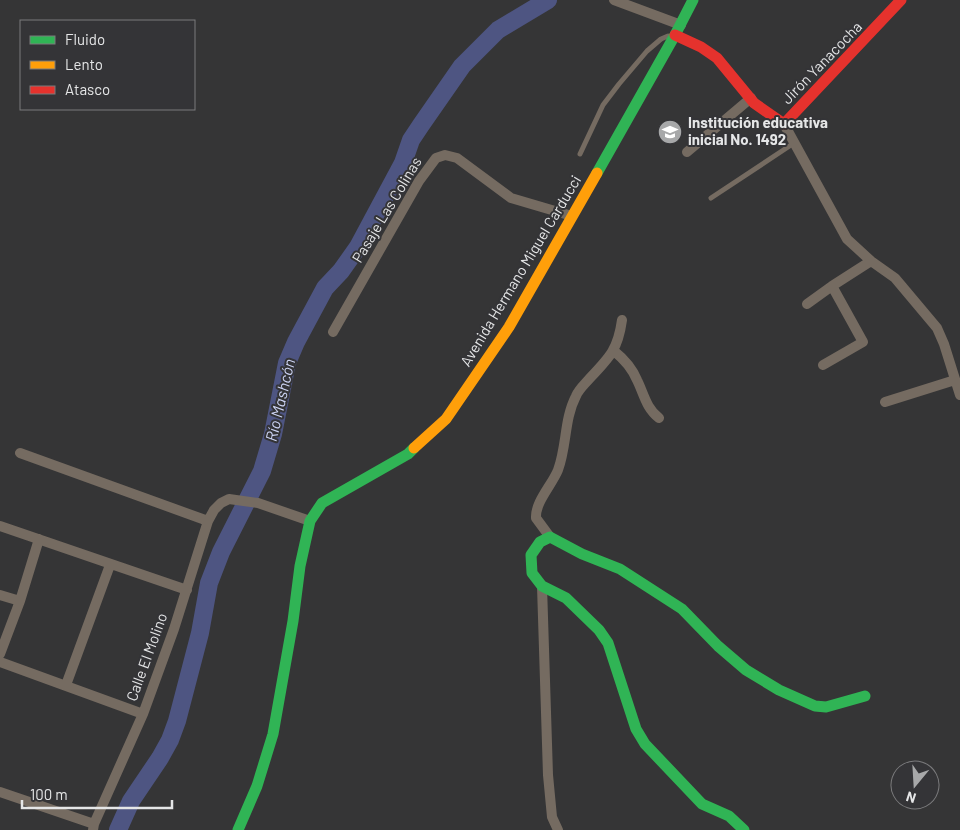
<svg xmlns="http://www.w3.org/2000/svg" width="960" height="830" viewBox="0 0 960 830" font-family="Barlow,sans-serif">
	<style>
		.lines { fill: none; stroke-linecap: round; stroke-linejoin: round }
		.river { stroke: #4e5582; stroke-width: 18 }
		.lane { stroke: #756b61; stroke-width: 5 }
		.street { stroke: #756b61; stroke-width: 10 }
		.fast { stroke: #30b455; stroke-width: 11 }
		.slow { stroke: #ff9f0a; stroke-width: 11 }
		.jam { stroke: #e5322d; stroke-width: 11 }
		.labels { text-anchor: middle; stroke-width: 4; stroke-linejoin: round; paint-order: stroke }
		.street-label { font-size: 15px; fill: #e5e6e7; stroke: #343437 }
		.poi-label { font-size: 15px; font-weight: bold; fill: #e5e6e7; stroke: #343437; text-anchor: start }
		.water-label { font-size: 16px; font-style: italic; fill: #cfd6f6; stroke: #343437 }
	</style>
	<rect width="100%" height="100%" fill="#353536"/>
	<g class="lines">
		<path class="river" d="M118,830l13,-29 29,-43 10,-18 7,-19 23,-88 9,-50 12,-31 41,-81 11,-37 14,-71 9,-21 29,-54 16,-17 17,-24 45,-84 8,-23 10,-15 41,-59 36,-36 50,-30"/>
		<path class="lane" d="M580,154l23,-49 16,-21 28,-33 14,-12 7,-3
			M711,198l83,-55"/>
		<path class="street" d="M614,0l67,25
			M784,124l63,115 24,22 24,17 42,50 7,16 16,51
			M687,152l64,-54
			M807,304l25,-18 39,-25
			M333,332l86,-151 17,-23 9,-3 12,3 54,40 61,18
			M614,351c10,8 18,17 23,29 7,14 9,28 22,38
			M823,365l40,-23 -31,-56
			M885,402l70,-22
			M20,453l188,68
			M0,526l187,64
			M550,537l-14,-19c-1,-16 16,-33 22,-48 9,-24 6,-51 18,-74 3,-7 9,-12 14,-18 20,-21 28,-29 32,-58
			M542,586l6,189 4,42 6,13
			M0,595l20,6
			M0,654l20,-53 19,-62
			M0,662l143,52
			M66,685l44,-120
			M0,792l94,32
			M93,830l1,-6 49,-110 31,-85 34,-108 6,-11 7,-7 8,-4 29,4 52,18"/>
		<path class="fast" d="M597,173l78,-138 18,-35
			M238,830l19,-44 16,-52 20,-113 7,-55 10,-45 12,-18 86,-49 6,-6
			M744,830l-15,-14 -27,-12 -57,-60 -9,-15 -28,-86 -9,-13 -33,-32 -24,-12 -10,-13 -1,-18 9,-13 10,-5 32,17 38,15 62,40 36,37 28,24 33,20 36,16 11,1 39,-11"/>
		<path class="slow" d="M414,448l32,-29 63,-92 88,-154"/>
		<path class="jam" d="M675,35l26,12 16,11 37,45 30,21 117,-124"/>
	</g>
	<defs>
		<g id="school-disc" transform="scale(1.25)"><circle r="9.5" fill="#a7a8a9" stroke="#343437"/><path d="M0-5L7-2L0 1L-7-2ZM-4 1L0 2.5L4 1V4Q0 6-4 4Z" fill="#fff"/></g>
	</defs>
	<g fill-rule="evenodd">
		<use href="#school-disc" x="670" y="132"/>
	</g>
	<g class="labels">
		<g class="street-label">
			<text transform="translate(822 63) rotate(-46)" y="5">Jirón Yanacocha</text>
			<text transform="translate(387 210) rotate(-59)" y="5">Pasaje Las Colinas</text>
			<text transform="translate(521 271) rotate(-59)" y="5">Avenida Hermano Miguel Carducci</text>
			<text transform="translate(147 657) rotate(-70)" y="5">Calle El Molino</text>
		</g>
		<g class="poi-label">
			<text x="688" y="128">Institución educativa<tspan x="688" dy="17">inicial No. 1492</tspan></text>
		</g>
		<g class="water-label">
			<text transform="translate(280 400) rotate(-77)" y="6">Río Mashcón</text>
		</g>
	</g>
	<rect x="20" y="20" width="175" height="90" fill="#343437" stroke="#7b7b7d"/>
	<rect x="30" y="36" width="25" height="8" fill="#30b455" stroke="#7b7b7d"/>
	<text x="65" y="45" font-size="15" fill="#e5e6e7">Fluido</text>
	<rect x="30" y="61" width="25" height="8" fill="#ff9f0a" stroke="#7b7b7d"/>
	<text x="65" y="70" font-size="15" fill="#e5e6e7">Lento</text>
	<rect x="30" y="86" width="25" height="8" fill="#e5322d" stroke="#7b7b7d"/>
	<text x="65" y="95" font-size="15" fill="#e5e6e7">Atasco</text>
	<g transform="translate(915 785) rotate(198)"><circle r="24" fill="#343437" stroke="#7b7b7d"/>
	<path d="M0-4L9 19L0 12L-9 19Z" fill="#a7a8a9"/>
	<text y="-8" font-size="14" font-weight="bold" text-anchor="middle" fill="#e5e6e7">N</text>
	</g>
	<path d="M22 800v8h150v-8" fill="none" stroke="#e5e6e7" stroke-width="2.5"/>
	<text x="30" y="800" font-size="15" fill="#e5e6e7" stroke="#343437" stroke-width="4" paint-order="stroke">100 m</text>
</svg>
